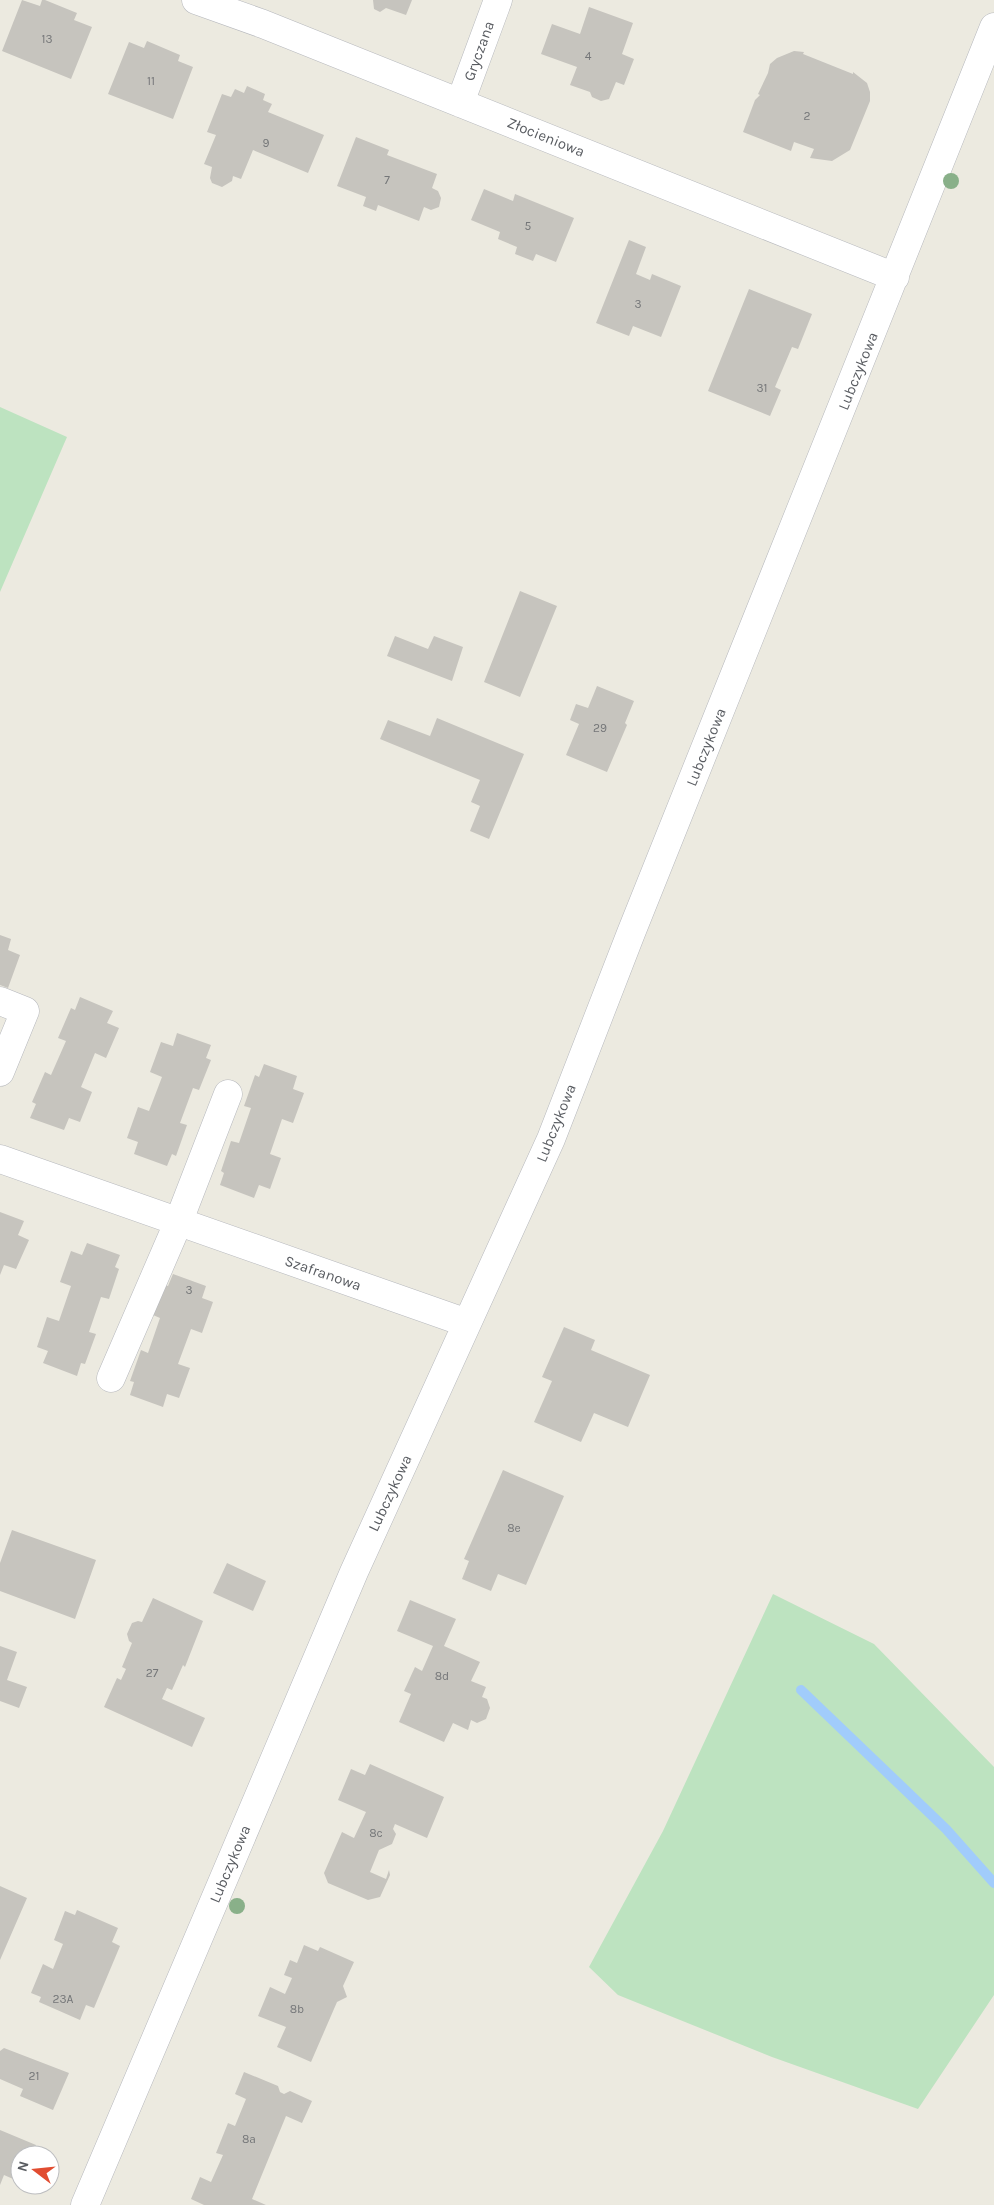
<svg xmlns="http://www.w3.org/2000/svg" width="994" height="2205" viewBox="0 0 994 2205" font-family="Karla,sans-serif">
	<style>
		.green { fill: #bde3c0 }
		.lines { fill: none; stroke-linecap: round; stroke-linejoin: round }
		.stream { stroke: #a1ccfb; stroke-width: 10 }
		.building { fill: #c6c4be }
		.minor-casing { stroke: #b6b8bd; stroke-width: 29 }
		.minor { stroke: #fff; stroke-width: 28 }
		.tree { fill: #89b089 }
		.labels { text-anchor: middle; stroke-width: 5; stroke-linejoin: round; paint-order: stroke }
		.number-label { font-size: 12px; fill: #747678 }
		.street-label { font-size: 15px; fill: #595c61; stroke: #fff }
	</style>
	<rect width="100%" height="100%" fill="#eceae0"/>
	<path class="green" d="M0,407l67,30 -67,155z
		M773,1594l101,50 120,123v228l-76,114 -146,-52 -154,-62 -29,-28 74,-136z"/>
	<g class="lines">
		<path class="stream" d="M801,1690l145,139 48,54"/>
	</g>
	<path class="building" d="M22,0l18,6 2,-6h3l32,13 -3,7 18,7 -21,52 -69,-28z
		M373,0h39l-6,15 -20,-7 -6,4 -6,-3z
		M589,7l44,16 -11,31 12,5 -10,26 -8,-3 -7,17 -8,2 -9,-4 -2,-5 -20,-7 7,-18 -36,-13 11,-30 28,10z
		M147,41l33,14 -2,6 15,6 -20,52 -65,-25 21,-52 15,6z
		M794,51l10,1 -1,2 50,20v-2l14,11 3,9v9l-20,49 -18,11 -22,-3 4,-9 -20,-7 -3,9 -48,-19 12,-32 5,-5 -2,-1 10,-21 2,-9 7,-6z
		M247,86l18,8 -2,6 9,4 -4,8 56,23 -16,38 -55,-23 -12,29 -8,-3 -1,5 -10,6 -10,-4 -2,-5 2,-11 -8,-3 12,-29 -9,-3 15,-38 9,3 4,-8 9,4z
		M356,137l33,13 -2,5 50,19 -5,14 6,3 3,7 -2,9 -8,3 -7,-3 -5,14 -41,-16 -2,6 -13,-5 3,-9 -29,-11z
		M484,189l29,12 2,-7 59,24 -18,44 -20,-8 -3,7 -18,-7 2,-7 -19,-8 2,-7 -29,-12z
		M629,240l17,7 -10,27 14,6 2,-6 29,12 -20,51 -28,-11 -4,10 -33,-13z
		M749,289l63,25 -14,35 -6,-2 -17,40 6,3 -11,26 -62,-25z
		M520,591l37,15 -37,91 -36,-15z
		M395,636l33,13 6,-13 29,11 -11,34 -65,-25z
		M597,686l37,15 -9,22 2,2 -20,47 -41,-17 13,-31 -9,-4 6,-16 12,4z
		M437,718l87,36 -35,85 -19,-8 10,-25 -9,-4 9,-22 -100,-41 8,-19 42,16z
		M0,935l11,4 -3,11 12,5 -12,33 -8,-3z
		M80,997l33,14 -6,12 12,5 -13,30 -11,-5 -14,34 11,5 -12,30 -11,-4 -5,12 -34,-12 6,-14 -4,-2 13,-30 6,3 15,-34 -8,-3 13,-30 4,2z
		M177,1033l34,12 -5,13 5,2 -12,30 -6,-2 -13,35 7,2 -11,31 -4,-2 -5,12 -33,-12 4,-12 -11,-4 11,-31 11,4 13,-34 -12,-5 11,-30 12,4z
		M264,1064l33,12 -4,13 11,4 -11,30 -11,-4 -12,35 11,4 -11,31 -11,-4 -5,13 -34,-13 4,-12 -3,-2 10,-30 8,2 12,-35 -7,-2 11,-31 4,2z
		M0,1212l24,9 -6,14 11,5 -13,29 -12,-4 -4,10z
		M87,1243l33,12 -5,12 4,2 -10,30 -8,-2 -12,35 7,2 -11,30 -4,-1 -4,13 -34,-13 5,-12 -11,-4 10,-30 12,4 12,-35 -11,-4 11,-31 11,4z
		M173,1274l33,12 -4,12 11,4 -11,31 -11,-4 -13,35 12,4 -11,30 -12,-4 -4,13 -33,-12 4,-13 -4,-1 11,-31 7,3 12,-35 -7,-3 11,-30 4,1z
		M564,1327l31,13 -4,10 59,25 -22,52 -34,-14 -13,29 -47,-20 18,-41 -10,-4z
		M503,1470l61,26 -38,89 -28,-11 -7,17 -29,-12 7,-18 -5,-2z
		M12,1530l84,30 -21,59 -75,-28v-28z
		M227,1563l39,18 -13,30 -40,-18z
		M153,1598l50,23 -18,46 -2,-2 -11,25 -5,-2 -5,11 43,19 -13,29 -88,-40 13,-29 4,2 5,-11 -4,-2 10,-24 -3,-2 -2,-7 5,-11 6,-2 4,1z
		M410,1600l46,19 -12,27 36,16 -9,19 15,6 -4,10 5,2 3,9 -4,11 -9,4 -6,-3 -3,10 -15,-7 -9,19 -45,-20 12,-28 -7,-3 11,-24 7,4 11,-25 -36,-15z
		M0,1646l17,6 -10,28 20,7 -8,21 -19,-7z
		M370,1764l74,33 -17,41 -32,-14 -2,5 3,5 -4,10 -13,6 -9,22 16,7 3,-9 1,5 -10,22 -12,3 -40,-17 -4,-10 18,-41 12,6 12,-26 -28,-12 13,-31 14,6z
		M0,1886l27,12 -27,62z
		M77,1910l41,18 -6,14 8,4 -26,62 -8,-3 -6,15 -41,-18 2,-5 -10,-4 12,-29 10,5 10,-25 -9,-4 11,-29 10,4z
		M304,1945l14,6 2,-4 34,15 -11,24 4,11 -10,5 -26,60 -34,-15 9,-20 -28,-11 12,-29 15,7 7,-16 -8,-3 6,-15 7,3z
		M4,2048l65,25 -16,37 -33,-14 3,-7 -23,-10v-28z
		M244,2072l34,14 2,6 4,2 6,-3 22,10 -10,22 -16,-7 -34,83 14,6h-62l-13,-6 9,-22 11,5 12,-27 -7,-2 12,-30 7,3 11,-27 -11,-5z
		M0,2130l36,15 -4,10h-12v27l-16,-7 -4,10z"/>
	<g class="lines">
		<g class="minor-casing">
			<path id="minor" d="M196,0l67,24 632,253
				M460,103l38,-103
				M0,1001l25,10 -25,61
				M0,1159l467,164
				M111,1378l67,-155 50,-129
				M85,2205l269,-633 197,-433 80,-206 363,-906"/>
		</g>
		<use href="#minor" class="minor"/>
	</g>
	<g class="tree">
		<circle cx="951" cy="181" r="8"/>
		<circle cx="237" cy="1906" r="8"/>
	</g>
	<g class="labels">
		<g class="number-label">
			<text x="47" y="43">13</text>
			<text x="588" y="60">4</text>
			<text x="151" y="85">11</text>
			<text x="807" y="120">2</text>
			<text x="266" y="147">9</text>
			<text x="387" y="184">7</text>
			<text x="528" y="230">5</text>
			<text x="638" y="308">3</text>
			<text x="762" y="392">31</text>
			<text x="600" y="732">29</text>
			<text x="189" y="1294">3</text>
			<text x="514" y="1532">8e</text>
			<text x="152" y="1677">27</text>
			<text x="442" y="1680">8d</text>
			<text x="376" y="1837">8c</text>
			<text x="63" y="2003">23A</text>
			<text x="297" y="2013">8b</text>
			<text x="34" y="2080">21</text>
			<text x="249" y="2143">8a</text>
		</g>
		<g class="street-label">
			<text transform="translate(479 51) rotate(-70)" y="5">Gryczana</text>
			<text transform="translate(546 137) rotate(22)" y="5">Złocieniowa</text>
			<text transform="translate(858 371) rotate(-68)" y="5">Lubczykowa</text>
			<text transform="translate(706 747) rotate(-68)" y="5">Lubczykowa</text>
			<text transform="translate(556 1123) rotate(-68)" y="5">Lubczykowa</text>
			<text transform="translate(323 1273) rotate(19)" y="5">Szafranowa</text>
			<text transform="translate(390 1493) rotate(-65)" y="5">Lubczykowa</text>
			<text transform="translate(230 1864) rotate(-67)" y="5">Lubczykowa</text>
		</g>
	</g>
	<g transform="translate(35 2170) rotate(286)"><circle r="24" fill="#ffffff" stroke="#bdbec0"/>
	<path d="M0-4L9 19L0 12L-9 19Z" fill="#e14d31"/>
	<text y="-8" font-size="14" font-weight="bold" text-anchor="middle" fill="#595c61">N</text>
	</g>
</svg>
